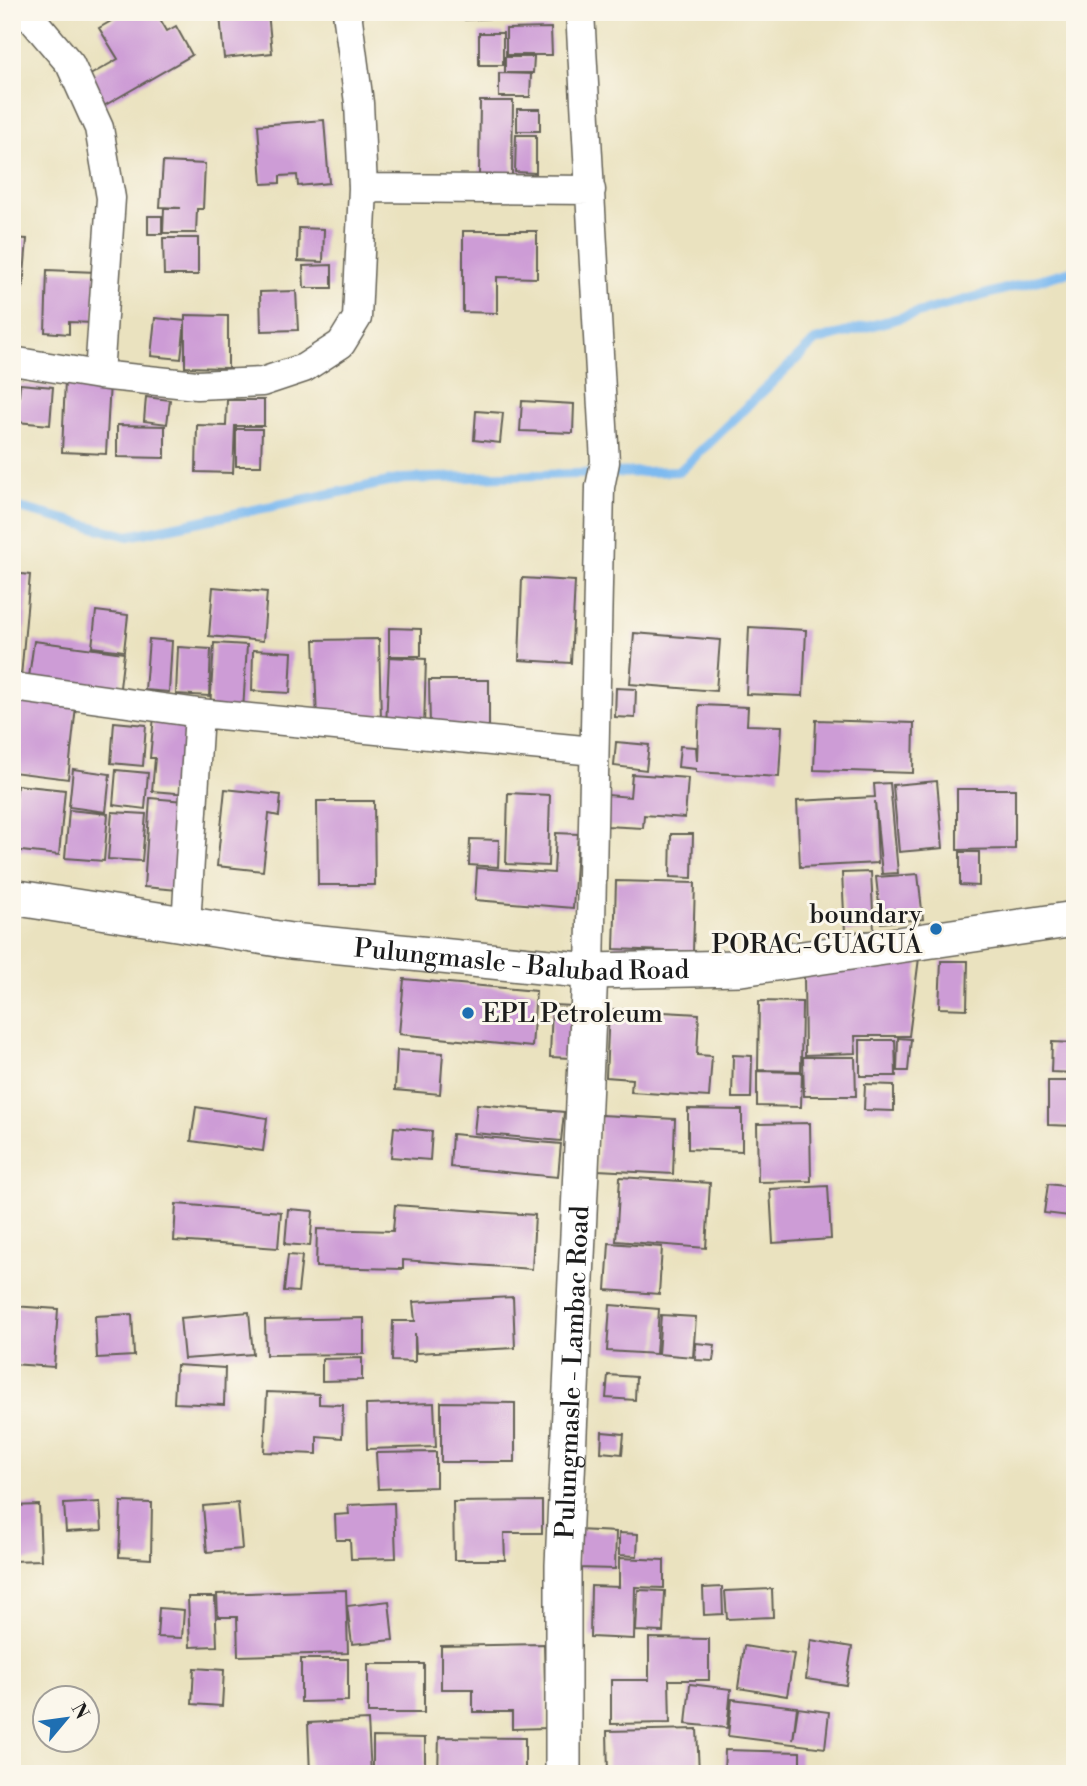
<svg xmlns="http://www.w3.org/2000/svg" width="1087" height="1786" viewBox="0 0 1087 1786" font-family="'Libre Bodoni',serif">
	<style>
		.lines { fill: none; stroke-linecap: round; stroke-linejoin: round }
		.stream { stroke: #7dbaf0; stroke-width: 10 }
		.building { fill: #cd9cd6 }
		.minor-casing { stroke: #646155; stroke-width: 31 }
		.tertiary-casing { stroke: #646155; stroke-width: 38 }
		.minor { stroke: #fff; stroke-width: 28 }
		.tertiary { stroke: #fff; stroke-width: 35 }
		.poi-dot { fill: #1f6fb2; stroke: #fbf7ec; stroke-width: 2.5 }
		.labels { text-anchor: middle; stroke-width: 6; stroke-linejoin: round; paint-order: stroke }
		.poi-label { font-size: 26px; fill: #1c1c1c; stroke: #fbf7ec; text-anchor: end }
		.street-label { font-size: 26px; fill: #1c1c1c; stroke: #fbf7ec }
	</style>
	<rect width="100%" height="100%" fill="#fbf7ec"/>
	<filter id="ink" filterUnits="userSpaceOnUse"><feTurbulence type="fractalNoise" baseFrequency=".0143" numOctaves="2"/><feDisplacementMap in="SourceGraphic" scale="14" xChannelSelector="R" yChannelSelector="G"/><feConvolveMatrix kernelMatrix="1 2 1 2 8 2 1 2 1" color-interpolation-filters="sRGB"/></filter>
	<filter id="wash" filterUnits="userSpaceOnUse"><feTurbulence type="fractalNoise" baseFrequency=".00686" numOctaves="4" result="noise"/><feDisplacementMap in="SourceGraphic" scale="28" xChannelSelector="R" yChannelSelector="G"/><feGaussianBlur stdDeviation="1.57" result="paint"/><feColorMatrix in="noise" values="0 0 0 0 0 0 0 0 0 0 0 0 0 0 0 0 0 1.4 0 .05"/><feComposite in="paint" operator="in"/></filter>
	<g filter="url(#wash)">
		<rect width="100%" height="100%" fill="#eae2bf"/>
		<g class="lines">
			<path class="stream" d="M12,506l116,30 275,-57 277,-8 135,-130 260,-71"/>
		</g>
		<g id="blocks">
			<path class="building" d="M127,12h29l11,19 9,-5 16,29 -97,56 -17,-29 40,-23 -19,-31z
				M240,12h28l4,41 -48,5 -4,-43z
				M465,12h29v6l-29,2z
				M551,28l1,27h-46v-26z
				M479,33h24v32h-24z
				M505,57h29l-1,16h-28z
				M499,73l32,1 -1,23h-31z
				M480,101h33l-1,74h-33z
				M517,109h23v22h-23z
				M324,120l5,63 -31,3 -1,-11 -17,1v7l-18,1 -4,-59z
				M516,135h20v38l-21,-1z
				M163,162l42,2 -2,45h-6l-1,24h-33l1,-25h17l-21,-1z
				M148,216h14v18h-14z
				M299,228l25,1 -1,33 -25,-1z
				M463,231h74v47l-40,-1v36l-34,-1z
				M12,238l15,1 -4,49 -11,-1z
				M163,238h35v37h-34z
				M332,265v23h-28l-1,-22z
				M47,270l49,2 -2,51 -25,-1v12l-24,-2z
				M296,291l2,39 -37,1 -1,-39z
				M185,315l43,1v52l-43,-1z
				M155,318l30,3 -4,38 -30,-3z
				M65,380l45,2 -4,72 -44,-2z
				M20,384l33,3 -3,38 -33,-3z
				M146,397l24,3 -3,24 -23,-3z
				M227,400h37v26h-29l-2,47 -37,-1 1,-47 29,1z
				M522,401l52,3 -1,29 -53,-2z
				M476,411l27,2 -3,30 -26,-3z
				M117,425l48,1v32l-48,-1z
				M236,429h26l-1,37h-25z
				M12,573l18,2 -9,102 -9,-1z
				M522,578l53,3 -4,82 -52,-3z
				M213,587l54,5 -4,49 -54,-5z
				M96,611l32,4 -4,36 -32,-4z
				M749,627l57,3 -3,66 -57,-2z
				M389,628l32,1v27h-32z
				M634,633l86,7 -4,51 -86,-7z
				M149,639l23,2 -3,51 -24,-2z
				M379,639l2,80 -64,2 -3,-81z
				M34,641l90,12 -5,43 -91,-12z
				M214,643l33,2 -4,66 -33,-2z
				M178,647l33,2 -2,47 -33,-2z
				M253,650l39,2 -2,41 -38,-2z
				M389,657l37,2 -2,69 -38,-1z
				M429,680h60v46h-59z
				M616,688l20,1 -1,29 -20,-1z
				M18,699l58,7 -8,73 -56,-7z
				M699,705l49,2 -1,18 35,1 -3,51 -83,-5v-3l-18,-2 2,-21 16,1 1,14z
				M154,716l40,4 -6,74 -36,-3 3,-33h-5z
				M816,720l98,3 -1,50 -99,-3z
				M114,722l32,3 -3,41 -32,-3z
				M616,742l33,3 -3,25 -32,-4z
				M73,769l37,5 -4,38 -37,-5z
				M116,770l32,3 -3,36 -32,-4z
				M632,774l56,4 -3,40 -41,-3 -1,13 -37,-2 2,-31 22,2z
				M937,781l6,67 -44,4 -6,-67z
				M890,783l8,90 -16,1 -7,-73 3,62 -78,4 -3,-66 78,-4 -1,-13z
				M17,785l48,5 -6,65 -47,-5z
				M225,789l56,6 -2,21 -10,-2 -6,57 -46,-5z
				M957,789h58v60l-58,1z
				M508,793l42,2 -2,71 -42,-2z
				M150,798l34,3 -6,89 -34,-3z
				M317,801h57l1,84h-57z
				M69,810l39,4 -4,47 -39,-3z
				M112,812l34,2 -4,47 -34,-2z
				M556,833l22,1 -5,74 -98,-8 2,-32 77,5z
				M671,834h22l-1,44 -22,-1z
				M470,839l29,1 -1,27 -29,-2z
				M960,852h19v34l-19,-1z
				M871,872l3,59 -29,1 -3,-59z
				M918,874l5,45 -42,4 -5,-46z
				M616,881l79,2 -2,69 -79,-3z
				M919,958l-10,78h-54l1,17 -51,2 -1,-79z
				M941,961h27l-1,48 -28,-1z
				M404,979l132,12 -4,56 -133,-13z
				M759,1001l43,1 -1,69 -43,-1z
				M552,1005l21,1 -2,52 -21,-1z
				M609,1009l90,5 -2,41 15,1 -3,41 -78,-5 1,-13 -26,-2z
				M898,1038l13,1 -3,32h-11z
				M860,1040h35l1,36h-36z
				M1052,1042l23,1v30l-24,-1z
				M397,1050l46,3 -3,41 -45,-4z
				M733,1055l19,1 -1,42h-19z
				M803,1057h52l1,39h-52z
				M757,1071l45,1 -1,35 -44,-1z
				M1048,1081h27v45l-27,-1z
				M865,1084l29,1v26l-30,-1z
				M477,1104l87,8 -3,29 -87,-8z
				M196,1107l71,11 -4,33 -72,-10z
				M688,1109l54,1v41l-54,-2z
				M601,1115l74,4 -2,55 -75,-4z
				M810,1123l1,58 -53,1 -1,-58z
				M394,1127l38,4 -2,29 -39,-3z
				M452,1134l109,10 -3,33 -108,-10z
				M620,1177l90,6 -4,65 -90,-7z
				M1048,1184l24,3 -3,29 -25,-3z
				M828,1186l3,53 -58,4 -3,-54z
				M176,1204l105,8 -3,36 -104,-7z
				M395,1205l140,10 -3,54 -129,-9v9l-87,-2 1,-38 76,2z
				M288,1209l25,2 -3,35 -25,-2z
				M609,1243l53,4 -3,47 -53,-4z
				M288,1255l14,1 -4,36 -14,-1z
				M513,1297l2,51 -99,5 -1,-20v29l-23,-1 1,-40h22l-2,-19z
				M610,1305l49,4 -3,45 -49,-3z
				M12,1306l46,3 -4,58 -42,-3z
				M249,1312l4,42 -69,5 -4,-41z
				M132,1314l2,42 -37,2 -2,-42z
				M661,1315l35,2 -3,40 -35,-3z
				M364,1318v36l-98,1 -1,-35z
				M696,1343l19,2 -2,16 -18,-1z
				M362,1358v22l-40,1v-22z
				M176,1365l49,3 -1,37 -50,-2z
				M608,1375l28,2 -1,23 -29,-2z
				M267,1392l52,2v10l24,1 -1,33 -25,-2v18l-53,-2z
				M441,1402l74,1v59h-74z
				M434,1403l2,44 -69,2 -1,-44z
				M602,1432l22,2 -2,20 -21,-2z
				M436,1452v35l-58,2 -2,-36z
				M542,1501v32h-38l1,27h-51l-1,-58z
				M100,1502l2,28 -36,2 -2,-28z
				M121,1502l31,1 -1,56 -32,-2z
				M238,1503l4,46 -35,3 -4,-46z
				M394,1503l2,55 -45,1 -1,-19h-14l-1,-25 14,-1 -1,-9z
				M39,1505l2,55 -29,1v-55z
				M578,1530l38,2 -1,37 -38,-1z
				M619,1533l19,1 -1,22 -18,-1z
				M619,1558l45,2v28l-29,-1 -1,52 -44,-2 1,-51 28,1z
				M722,1587l1,27 -19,1 -1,-27z
				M772,1589l1,28 -46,2 -2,-28z
				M346,1590l2,63 -110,3 -1,-39h-19l-1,-23z
				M638,1590l27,1 -2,41 -27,-1z
				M188,1597h27l2,49 -27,1z
				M389,1601l4,39 -41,4 -5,-38z
				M159,1608l25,2 -2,28 -25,-1z
				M649,1638l60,1v41h-40l1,43 -59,1v-44h38z
				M811,1640l41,7 -6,38 -40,-6z
				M544,1644l2,84 -34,1v-17h-39v-23h-32v-43z
				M744,1646l50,8 -7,42 -49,-8z
				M301,1659h47v42l-47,1z
				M368,1664h56v49h-56z
				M194,1668l30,2 -2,36 -30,-2z
				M690,1684l41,5 -4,39 -41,-4z
				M732,1699l65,8 -4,33 5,-32 31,4 -4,36 -97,-12z
				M368,1720l3,54h-61l-2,-51z
				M697,1729l2,44 -91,1 -1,-43z
				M373,1737l52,1v36h-52z
				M439,1737l86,1v36h-87z
				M725,1750l75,2v22h-76z"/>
		</g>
	</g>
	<g filter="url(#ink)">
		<use href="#blocks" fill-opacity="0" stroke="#646155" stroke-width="2"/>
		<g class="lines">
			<g class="minor-casing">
				<path id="minor" d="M26,12l44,52 29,64 12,70 -12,177
					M580,12l25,450 -5,25 -10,484
					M363,188l228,2
					M12,361l87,14 98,10 65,-3 42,-14 37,-24 16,-26 6,-130 -4,-85 -12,-91
					M20,688l179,25 395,38
					M186,925l13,-212"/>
			</g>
			<g class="tertiary-casing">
				<g id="tertiary">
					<path id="s1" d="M12,897l279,44 299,30 151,-3 334,-49"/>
					<path id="s2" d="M563,1774v-209l27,-594"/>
				</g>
			</g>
			<use href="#minor" class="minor"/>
			<use href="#tertiary" class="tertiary"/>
		</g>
	</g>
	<g class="poi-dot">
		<circle cx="936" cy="929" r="7"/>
		<circle cx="468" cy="1013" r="7"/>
	</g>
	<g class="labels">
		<g class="poi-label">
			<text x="922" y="923">boundary<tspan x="922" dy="30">PORAC-GUAGUA</tspan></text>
			<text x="482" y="1022" text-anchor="start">EPL Petroleum</text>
		</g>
		<g class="street-label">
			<text dy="9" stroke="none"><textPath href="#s1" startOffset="514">Pulungmasle - Balubad Road</textPath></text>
			<text dy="9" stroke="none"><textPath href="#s2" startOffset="402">Pulungmasle - Lambac Road</textPath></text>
		</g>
	</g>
	<rect width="1087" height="1786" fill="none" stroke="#fbf7ec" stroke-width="42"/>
	<g transform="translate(66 1719) rotate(61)"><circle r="33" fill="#fbf7ec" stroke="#a29f99" stroke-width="2"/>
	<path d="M0-5L12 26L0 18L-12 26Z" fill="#1f6fb2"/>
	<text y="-10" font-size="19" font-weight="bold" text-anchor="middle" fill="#1c1c1c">N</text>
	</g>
</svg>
